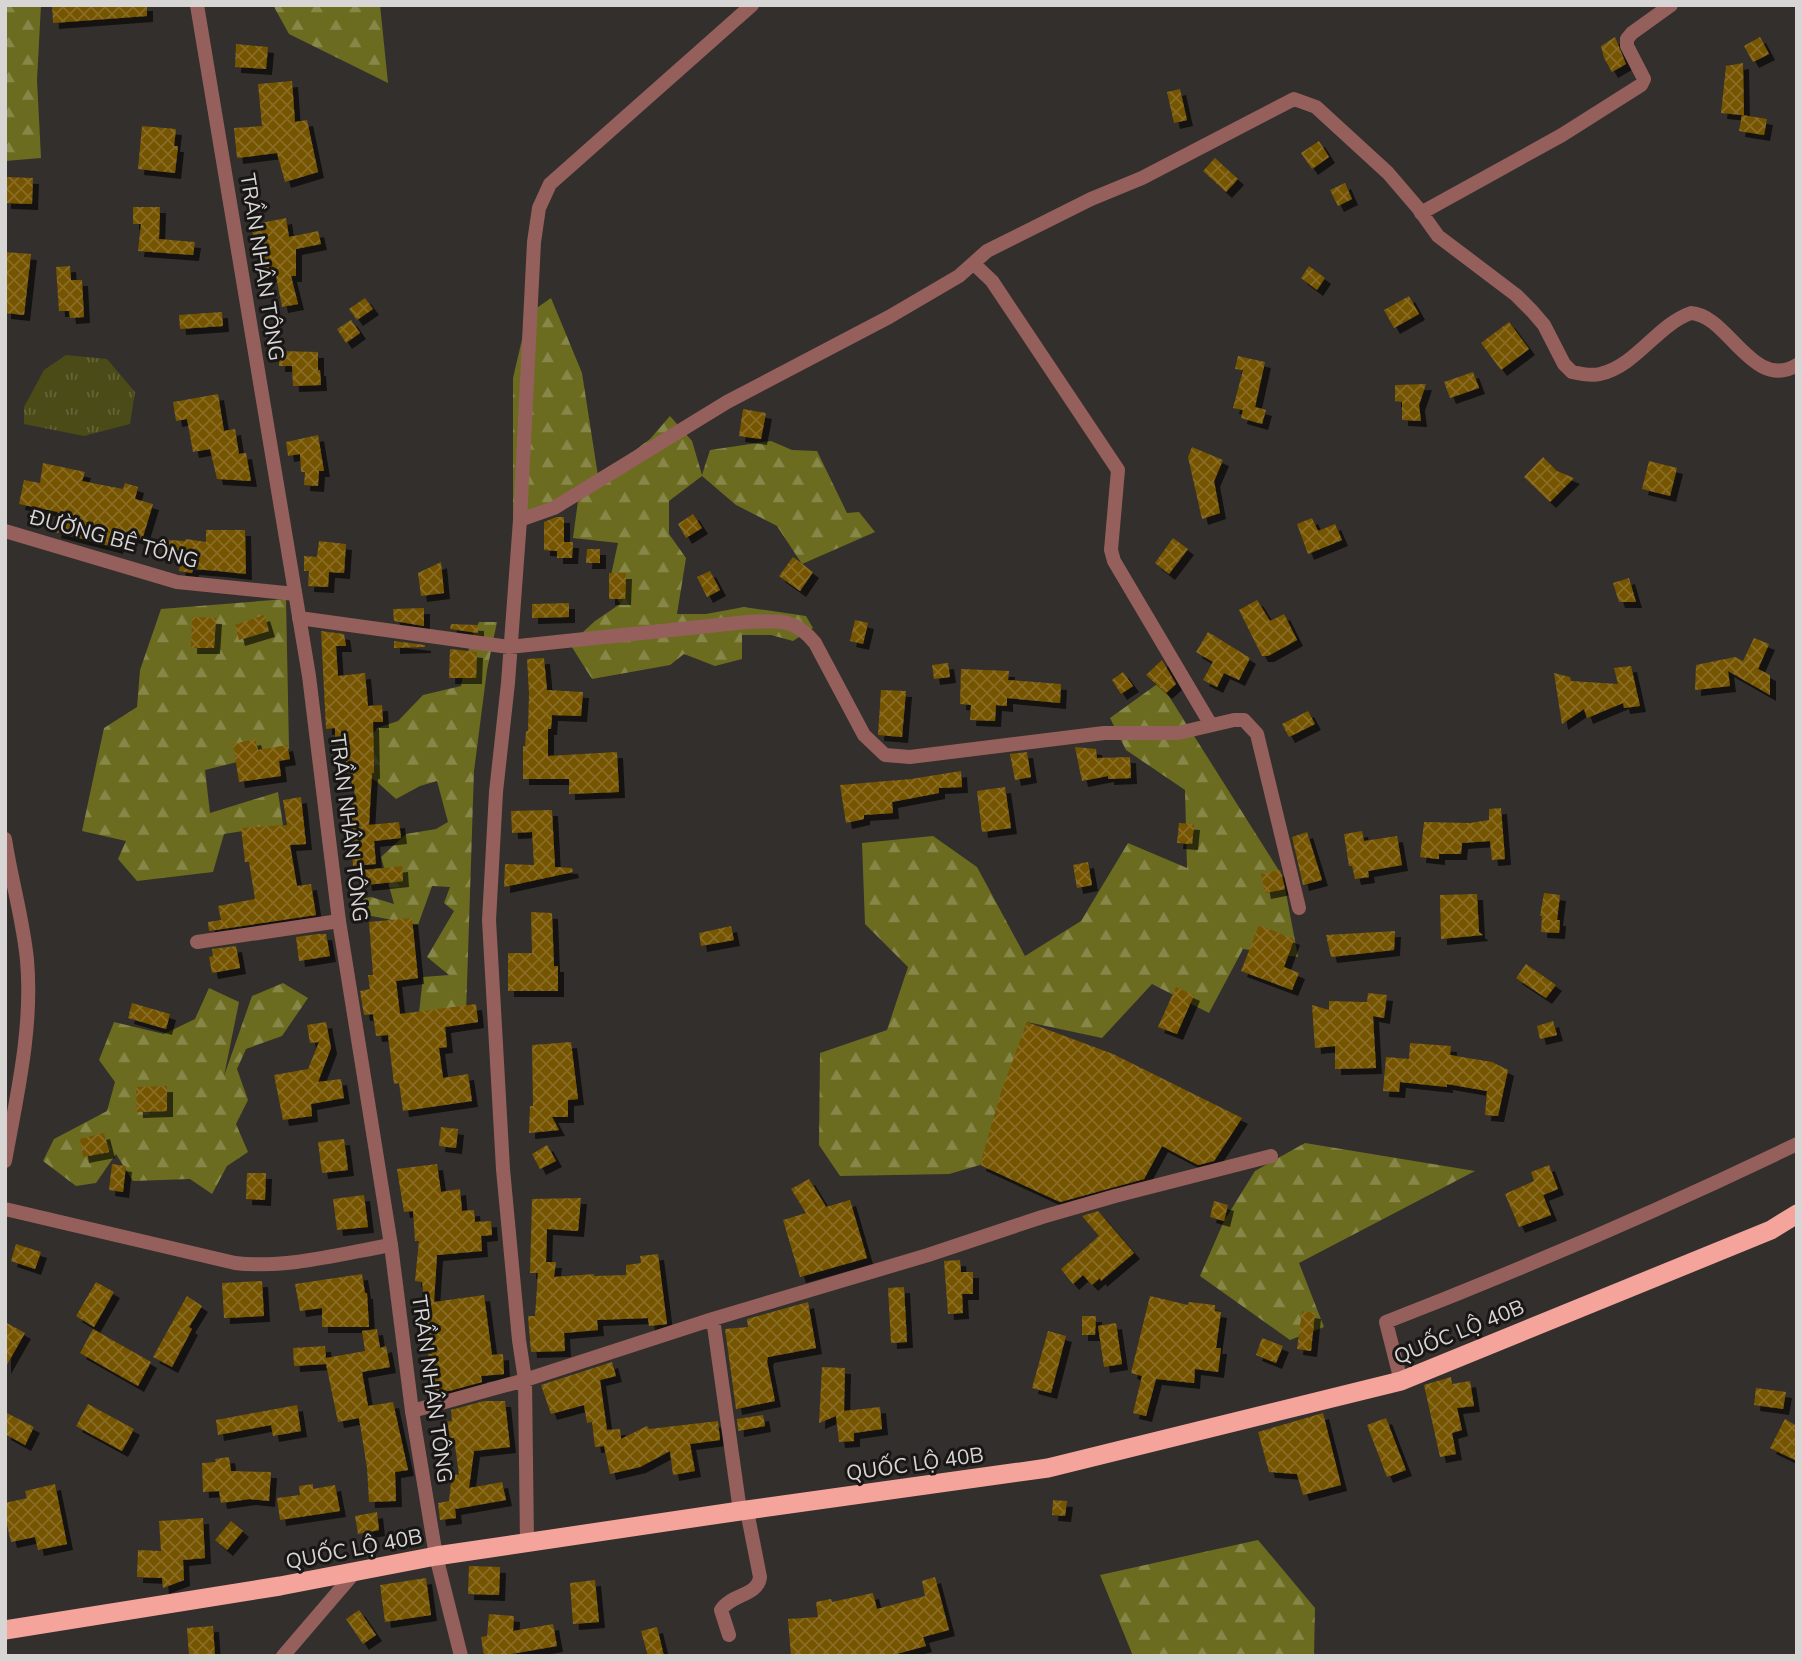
<svg xmlns="http://www.w3.org/2000/svg" width="1802" height="1661" viewBox="0 0 1802 1661" font-family="'Nunito Sans',sans-serif">
	<style>
		.grass { fill: url(#grass-tufts) }
		.forest { fill: url(#forest-firs) }
		.building { fill: url(#building-cross-hatch); filter: url(#shadow) }
		.lines { fill: none; stroke-linecap: round; stroke-linejoin: round }
		.minor { stroke: #95605b; stroke-width: 14 }
		.tertiary { stroke: #95605b; stroke-width: 14 }
		.trunk { stroke: #f5a49c; stroke-width: 19 }
		.labels { text-anchor: middle; stroke-width: 6; stroke-linejoin: round; paint-order: stroke }
		.street-label { font-size: 21px; fill: #d8d6d4; stroke: #191716 }
	</style>
	<defs>
		<pattern id="grass-tufts" width="24" height="20" patternUnits="userSpaceOnUse" patternTransform="scale(1.75)"><rect width="24" height="20" fill="#4b4b17"/><path d="M3 7l-1-3M5 7V3M7 7l1-3M15 17l-1-3M17 17v-4M19 17l1-3" fill="none" stroke="#646438"/></pattern>
		<pattern id="forest-firs" width="22" height="20" patternUnits="userSpaceOnUse" patternTransform="scale(1.75)"><rect width="22" height="20" fill="#6c6c20"/><path d="M5 1l3.5 6h-7zM16 11l3.5 6h-7z" fill="#87874a"/></pattern>
		<pattern id="building-cross-hatch" width="8" height="8" patternUnits="userSpaceOnUse" patternTransform="scale(1.75)"><rect width="8" height="8" fill="#765401"/><path d="M0 0l8 8M0 8l8-8" fill="none" stroke="#896c25"/></pattern>
		<filter id="shadow"><feDropShadow dx="6" dy="6" stdDeviation="0" flood-color="#0009"/></filter>
	</defs>
	<rect width="100%" height="100%" fill="#332f2c"/>
	<path class="grass" d="M66,355l41,4 28,33 -5,32 -46,12 -60,-12v-17l20,-37z"/>
	<path class="forest" d="M5,5h36l-4,75 4,78 -36,3z
		M273,5h107l8,78 -99,-49z
		M551,298l31,75 16,103 -85,48v-146l15,-64z
		M670,416l22,25 10,34 8,-25 61,-9 21,9 25,1 30,62 12,-1 16,20 -73,32 -25,-38 -41,-21 -34,-29 -33,25v33l17,24 -9,56h29l38,-7 62,9 7,12 -20,13 -22,-6h-29v24l-27,7 -31,-12 -14,11 -78,14 -22,-35 25,-23 25,-17 -11,-20 9,-41 -45,-5 5,-37 36,-35 36,-27z
		M286,599l3,150 -84,21 5,43 68,-21 5,33 -59,9 -11,38 -76,9 -19,-22 8,-18 -44,-10 22,-103 33,-21 3,-37 21,-61z
		M479,622h18l-10,48 -13,101 -8,243 -47,-1 4,-36 26,-2 -22,-18 27,-46 -10,-8 6,-16 -18,-1 -14,39 -62,-12 -5,-12 20,-4 23,7 -13,-47 25,-23 30,-5 12,-7 -11,-41 -17,5 -24,13 -20,-18 -15,-8 2,-19 14,-26 21,-7 25,-26 38,-9 10,-47z
		M1160,682l123,195 15,80 -55,-8 -34,64 -57,-29 -50,54 -75,-16 -47,143 -31,9 -109,2 -21,-31 1,-92 67,-23 21,-63 -43,-43 -3,-81 71,-7 44,31 48,89 56,-35 47,-78 59,25 -2,-78 -59,-40 -16,-32z
		M283,983l25,15 -26,38 -36,13 -9,20 11,31 -12,24 12,28 -21,14 -15,28 -22,-15 -57,2 -17,-27 -20,29 -20,3 -33,-25 11,-22 53,-28 8,-29 -16,-22 15,-38 50,12 31,-15 14,-31 30,14 -15,74 28,-80z
		M1305,1143l170,28 -176,92 25,64 -34,13 -90,-64 24,-55 31,-50z
		M1258,1540l57,68 -1,48h-181l-33,-81z"/>
	<path class="building" d="M52,5h95v11l-94,7z
		M1615,37l11,27 -14,8 -8,-14 -3,-12z
		M1760,37l9,17 -16,8 -9,-16z
		M236,44l32,3 -2,22 -31,-2z
		M1743,63l1,52h-2l25,4 -3,16 -25,-4 3,-16 -21,-2 5,-47z
		M292,81l3,41 12,-2 11,52 -33,10 -8,-29 -40,5 -3,-30 28,-2 -4,-42z
		M1180,89l7,31 -13,3 -7,-31z
		M142,126l34,3 -2,17h4l-3,27 -37,-4z
		M1319,141l10,16 -17,12 -11,-16z
		M1215,158l23,21 -12,13 -23,-21z
		M5,177l28,1 -1,26 -27,-1z
		M1345,183l7,16 -14,7 -8,-16z
		M133,207h27l-1,32 36,3 -2,13 -55,-4 3,-27h-8z
		M286,218l3,19 29,-6 3,13 -25,5v27h-5l7,28 -16,3 -6,-31h-15l-10,-51z
		M5,252l26,2 -7,61 -19,-2z
		M70,266l1,14h11l2,37 -14,1 -1,-7h-10l-3,-44z
		M1309,266l16,12 -8,12 -16,-12z
		M1409,296l10,18 -25,14 -10,-18z
		M365,298l8,11 -16,11 -8,-11z
		M222,312l1,14 -43,3 -1,-14z
		M351,320l9,13 -14,10 -9,-14z
		M1509,322l20,27 -28,21 -20,-27z
		M280,351l38,1v18h2l1,15 -28,1 -1,-20h-13z
		M1238,356l27,6 -10,45 11,3 -4,14 -21,-6 2,-8 -10,-2 10,-38 -8,-1z
		M1473,372l6,16 -29,10 -6,-16z
		M1426,384l-7,21 2,16 -19,-1v-18l-7,-1v-16z
		M218,394l6,37 11,-2 4,25 7,-1 5,28 -34,-2 -7,-30 -17,3 -6,-33 -11,2 -3,-19z
		M743,409l23,4 -5,26 -22,-3z
		M318,435l6,36h-5l-1,15 -14,-1 1,-13h-4l-1,-18 -12,2 -2,-14z
		M1192,447l31,13 -9,21 6,32 -18,6 -14,-62z
		M1543,457l14,14 17,7 -24,24 -26,-25z
		M1649,461l28,7 -7,28 -28,-7z
		M43,463l42,9 -3,9 41,8 2,-6 13,4 -3,12 18,5 -11,36 -21,-6 -4,14 -62,-16 4,-15 -3,-1 2,-4 -39,-8 5,-24 16,3z
		M693,514l9,14 -16,10 -8,-14z
		M556,517h8v25h9l-1,16h-15v-7l-13,-1v-28z
		M1312,518l6,13 17,-7 7,16 -34,14 -11,-30z
		M206,530h39l1,44 -28,-3 -25,-2 -1,4 -13,-2 2,-14h-13l1,-17 16,1 1,-2 20,3z
		M1173,538l15,11 -19,25 -14,-11z
		M319,541l27,3 -2,29 -15,-1 -1,15 -20,-1 1,-15h-5v-15l13,1z
		M587,549h13v14h-14z
		M793,557l20,15 -13,19 -21,-15z
		M441,562l3,31 -23,3 -3,-23z
		M710,571l10,19 -13,7 -10,-20z
		M609,573h17l-1,26h-16z
		M1629,578l7,24h-17l-6,-19z
		M1257,600l13,21 14,-7 13,26 -29,16h-6l-23,-46z
		M569,603v14l-37,1v-14z
		M424,608v18l-30,-5 -1,-12z
		M264,615l5,16 -30,9 -4,-15z
		M192,617l24,1 -2,30h-23z
		M855,620l13,3 -5,21 -13,-3z
		M451,624l27,1v8l-28,-4z
		M321,631l23,3 2,12h-10l2,30 27,-3 3,33 14,-1 1,17h-10l1,51h-2l-3,52 30,-3 2,16 -27,3 2,23 -23,2 -5,-63 9,-1 -12,-44h-3l-1,-16h-6v-14l-9,1z
		M1208,632l42,26 -11,22 -15,-7 -7,14 -14,-7 10,-18 -17,-10z
		M1754,638l15,6 -11,25 12,6v20l-42,-24 2,15 -35,4 1,-25 39,-8 8,4z
		M394,641l31,4v2l-31,1z
		M450,649l27,3 -1,26h-27z
		M544,658l3,32 36,2 -2,24 -29,-1 -1,14h-3v27l69,-4 2,40 -50,2v-15h-46v-33h2l1,-15h2l1,-38 -2,-34z
		M1162,660l14,24 -10,9 -20,-18z
		M948,663l2,14 -16,2 -2,-14z
		M1631,666l9,40 -16,2 -1,-5 -36,15 -3,-9 -22,15 -8,-51 16,4 1,4 47,3 -4,-16z
		M961,669l48,2 -1,9 53,4 -1,19 -53,-5v8l-11,-1 -1,16 -25,-1 1,-15 -11,-1z
		M1123,672l10,14 -12,8 -9,-14z
		M881,690l25,1 -4,46 -24,-2z
		M1308,711l7,13 -26,13 -7,-13z
		M255,739l3,11 29,-5 3,14 -11,2 2,15 -42,6 -6,-38z
		M1075,747l21,2 1,9 33,-1 1,21 -23,1v-3l-26,5z
		M1027,752l4,25 -16,3 -5,-26z
		M961,771l1,16 -23,1v5l-47,9 1,11 -29,2v4l-18,4 -6,-38 71,-6z
		M1005,787l6,41 -29,4 -5,-41z
		M301,797l5,47 -16,1 7,41 14,-2 5,31 -107,16 -1,-9 13,-2 -3,-14 37,-7 -6,-37h-4l-4,-34 46,-3 -4,-25z
		M1501,808l4,51 -13,1 -2,-19 -28,2 -1,11h-22v5l-19,-2 4,-35 46,1 19,-3v-11z
		M552,810l3,57 17,1 1,4 -69,15 1,-23 29,1 -2,-33 -20,1 -1,-22z
		M1179,823l15,1 -2,20 -15,-1z
		M1362,831l2,10 33,-5 5,29 -34,6 1,6 -14,2 -3,-13h-3l-5,-32z
		M1307,832l15,48 -19,5 -11,-48z
		M1088,862l4,23 -15,3 -4,-23z
		M402,866l1,15 -37,4 -2,-15z
		M1280,870l5,19 -20,4 -4,-19z
		M1544,893l16,2 -3,25h3l-1,13 -18,-1 1,-16h-2z
		M1477,894l2,38 4,3 -42,4 -1,-44z
		M531,912l21,1 2,53h4v25h-50v-38h24z
		M412,918l6,60 -22,3 4,33 76,-10 2,18 -33,5 2,20 -8,1 4,30 25,-4 4,27 -69,10 -4,-28 -5,1 -6,-49 -12,1 -3,-22 -9,1 -4,-24 10,-2 -2,-14h5l-4,-53z
		M1259,925l35,14 -10,28 15,6 -7,17 -51,-19z
		M731,926l3,14 -33,6 -2,-13z
		M1395,931l-1,19 -63,7 -5,-22z
		M318,934h8l4,22 -31,5 -3,-24z
		M236,946l4,22 -28,5 -3,-16 4,-1 -1,-7z
		M1526,964l30,21 -10,13 -30,-20z
		M1176,987l18,8 -17,39 -19,-7z
		M1368,993l19,2 -3,23 -11,-2 3,52 -41,1v-23l-20,2 -3,-43 17,5v-9l38,1z
		M132,1003l38,11 -4,15 -38,-11z
		M1553,1021l4,14 -17,4 -3,-13z
		M326,1022l5,26 -13,34 23,-3 3,19 -33,6 1,12 -29,4 -9,-45 34,-6 11,-27 -9,1 -3,-18z
		M1027,1022l86,32 129,64 -28,43 -16,4 -36,-19 -18,33 -84,23 -80,-37 21,-73z
		M571,1042l7,57 -10,1v17h-16l7,13 -30,3 1,-27h3l-1,-61z
		M1410,1043l41,3 -1,9 42,7 16,8 -10,46 -13,-1 2,-24 -40,-7v3l-47,-5 -1,10 -16,-1 3,-34 23,2z
		M167,1086v25l-30,1 -1,-25z
		M441,1127l17,2 -2,19 -17,-2z
		M104,1133l5,19 -26,5 -3,-18z
		M344,1139l4,31 -26,3 -4,-31z
		M547,1145l9,16 -16,8 -8,-15z
		M112,1164l14,2 -3,26 -14,-2z
		M437,1164l4,28 19,-3 2,22 12,-1 1,12 16,-1 1,14 -11,1 1,15 -45,4 -3,47 50,-7 8,60 11,-1 1,20 -23,2 1,6 -33,9 -18,1 -3,-38h4l-10,-72 -7,-1 4,-40h-4l-2,-30 -9,1 -7,-43z
		M1549,1165l9,24 -15,6 8,20 -32,12 -14,-33 29,-13 -3,-9z
		M247,1173h19l-1,27 -19,-1z
		M809,1179l17,28 24,-7 17,58 -67,19 -17,-57 23,-7 -15,-24z
		M364,1195l4,32 -31,3 -4,-31z
		M581,1198l-3,33 -31,-2 -1,33h10l-2,15 40,-3v2l32,-1v-10l15,-2 -1,-7 18,-2 9,70 -18,2 -1,-8 -51,2 1,10 -34,3 1,18 -34,1 -3,-36h7l3,-43h-8l2,-74z
		M1214,1201l14,4 -4,16 -14,-4z
		M1098,1211l36,42 -33,28 -1,-3 -8,7 -9,-10 -10,9 -12,-15 38,-33 -17,-20z
		M16,1244l25,8 -6,17 -24,-8z
		M960,1260l1,12h12v22h-11l1,19 -15,1 -4,-53z
		M362,1274l3,19h2l2,34h-47v-19l-22,3 -5,-27z
		M262,1281l2,35 -40,2 -2,-35z
		M96,1282l18,10 -20,35 -18,-11z
		M904,1287l3,55 -16,1 -3,-55z
		M187,1296l15,10 -13,21 3,2 -20,38 -19,-10z
		M1150,1296l38,9 1,-3 26,3v6l6,1 -5,36h5l-3,24 -23,-3 -1,14 -38,-4 -10,37 -13,-3 9,-37 -11,-3z
		M808,1302l8,46 -48,9 -1,4 8,40 -39,8 -11,-80 23,-2 -1,-8z
		M1302,1311l13,2 -4,38 -14,-2z
		M1082,1316h14l-1,19h-13z
		M5,1322l20,11 -20,35z
		M1116,1323l6,41 -18,3 -6,-41z
		M93,1329l58,33 -13,24 -58,-33z
		M377,1329l3,19 6,-2 4,21 -28,5 6,34 25,-4 15,68 -13,2 1,29 -27,1 -2,-34 -8,-50 -21,4 -12,-58 -32,2 -1,-18 32,-2 1,12 39,-7 -3,-20z
		M1048,1331l18,5 -15,57 -19,-5z
		M1262,1338l21,8 -7,17 -20,-8z
		M612,1362l4,14 -16,4 7,50 13,-1 1,10 26,-13 2,3 69,-8 2,19 -30,4 5,27 -22,4 -3,-24 -30,16 -30,7 -6,-28 -9,1 -3,-25 -5,1 -3,-18 -33,9 -10,-29z
		M822,1367l23,1 -1,43 36,-4 2,22 -28,4v8l-15,1 -3,-26 -17,7z
		M1451,1377l1,7 18,-3 4,25 -17,2 5,22 -10,3 4,21 -16,3 -16,-72z
		M1756,1388l30,4 -3,17 -29,-4z
		M484,1401h21l5,46 -36,4 -5,37 33,-6 4,18 -51,9 1,9 -16,2 -2,-17 11,-2 3,-27 7,1 -5,-37 -9,1 -2,-17 9,-1 -1,-11z
		M88,1404l46,25 -12,22 -46,-25z
		M297,1405l4,26 -28,5 -2,-11 -53,10 -2,-15z
		M5,1412l29,15 -9,18 -20,-11z
		M1323,1413l18,72 -38,10 -6,-21 -28,-2 -11,-40z
		M763,1415l2,11 -27,5 -1,-12z
		M1386,1418l20,52 -19,7 -20,-52z
		M1785,1419l12,7v35l-27,-13z
		M229,1457l2,14 40,1 -2,29 -19,-2 -29,4 -2,-12 -16,1 -1,-29 14,-1 -1,-3z
		M55,1484l12,60 -29,6 -3,-13 -24,5 -6,-26v-13l22,-5 -2,-7z
		M313,1484v5l22,-4 5,26 -60,9 -3,-22 23,-3 -1,-9z
		M1053,1500l14,1 -2,15 -13,-1z
		M377,1512l2,18 -21,4 -3,-18z
		M203,1518l2,40 -22,2 1,20 -21,8 -1,-10 -25,-1 1,-27 23,1 -2,-30z
		M231,1521l12,10 -16,19 -12,-10z
		M469,1566l31,1 -1,28 -31,-1z
		M935,1577l14,53 -26,7 3,9 -37,10h-98l-3,-37 30,-2 -2,-15 15,-3 1,3 41,-9 4,16 48,-13 -3,-15z
		M426,1578l5,37 -46,7 -5,-37z
		M595,1580l4,42 -26,2 -3,-41z
		M359,1610l17,25 -13,9 -17,-25z
		M489,1614l25,2 -1,15 40,-7 4,22 -57,10h-16l-3,-19 6,-1z
		M213,1626l2,30h-26l-2,-28z
		M657,1627l7,29h-16l-7,-25z"/>
	<g class="lines">
		<path class="minor" d="M1421,213l141,-78 79,-50 3,-6 -17,-33v-7l5,-6 39,-28
			M974,264l18,17 126,189 -7,80 3,11 97,164
			M520,520l34,-12 173,-106 162,-85 70,-41 28,-25 104,-52 51,-21 152,-79 22,8 72,66 30,35 20,28 78,59 16,16 12,14 20,39 8,8c9,2 19,4 28,2 36,-8 57,-49 91,-61 37,2 62,79 106,52
			M5,531l172,51 118,12
			M299,618l210,29 238,-25c31,-1 47,-5 68,21l49,92 21,20 25,2 194,-24h74l56,-13h10l13,14 42,174
			M5,839c6,40 18,80 22,121 6,67 -10,135 -22,201
			M197,942l142,-21
			M5,1209l230,54c51,6 105,-9 156,-18
			M713,1319l27,192
			M1401,1381l-15,-59c139,-54 276,-113 411,-178
			M412,1411l113,-31 188,-61 215,-64 114,-38 73,-21 156,-40
			M527,1542l-2,-162 -6,-40 -16,-171 -14,-249 7,-128 12,-109 12,-163 14,-278 5,-34 11,-24 202,-179
			M729,1635l-8,-25c10,-16 37,-14 39,-33l-13,-66
			M283,1656l72,-84"/>
		<path class="tertiary" d="M197,5l112,671 30,245 52,324 21,166 24,145 25,100"/>
		<path class="trunk" d="M5,1630l275,-44 156,-30 304,-45 308,-43 353,-87 370,-151 26,-16"/>
	</g>
	<g class="labels">
		<g class="street-label">
			<text transform="translate(262 267) rotate(81)" y="7">TRẦN NHÂN TÔNG</text>
			<text transform="translate(114 539) rotate(15)" y="7">ĐƯỜNG BÊ TÔNG</text>
			<text transform="translate(349 828) rotate(83)" y="7">TRẦN NHÂN TÔNG</text>
			<text transform="translate(1459 1332) rotate(-22)" y="7">QUỐC LỘ 40B</text>
			<text transform="translate(432 1389) rotate(82)" y="7">TRẦN NHÂN TÔNG</text>
			<text transform="translate(915 1464) rotate(-8)" y="7">QUỐC LỘ 40B</text>
			<text transform="translate(354 1549) rotate(-11)" y="7">QUỐC LỘ 40B</text>
		</g>
	</g>
	<rect width="1802" height="1661" fill="none" stroke="#d8d6d4" stroke-width="14"/>
</svg>
